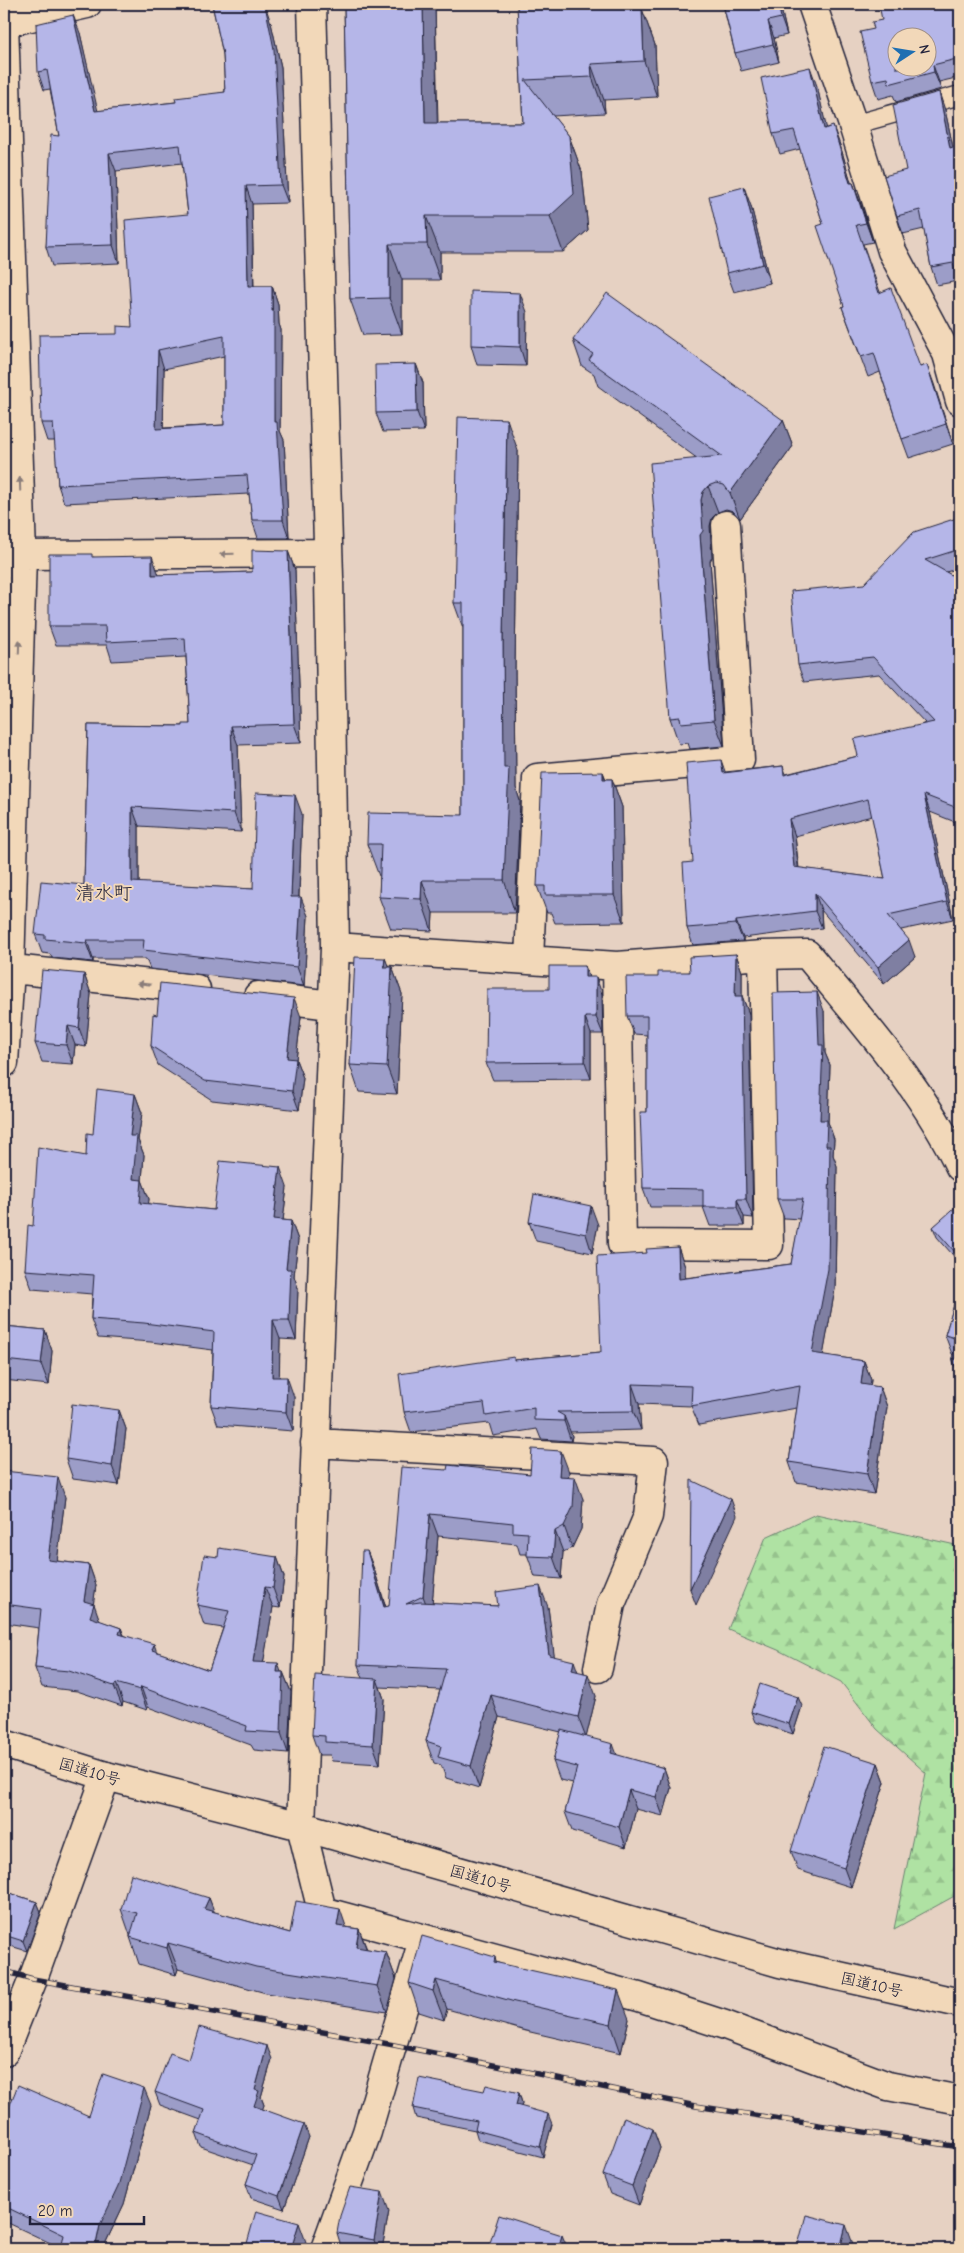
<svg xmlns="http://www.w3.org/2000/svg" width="964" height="2253" viewBox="0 0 964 2253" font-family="'Comic Neue','Klee One',sans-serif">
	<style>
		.forest { fill: url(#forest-firs); stroke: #68826f }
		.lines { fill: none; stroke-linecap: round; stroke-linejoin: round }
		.service-casing { stroke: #22223b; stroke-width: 21 }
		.minor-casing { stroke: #22223b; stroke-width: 31 }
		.trunk-casing { stroke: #22223b; stroke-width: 31 }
		.service { stroke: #f2d8b9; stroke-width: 18 }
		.minor { stroke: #f2d8b9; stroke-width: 28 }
		.trunk { stroke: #f2d8b9; stroke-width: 28 }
		.rail-casing { stroke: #22223b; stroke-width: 5.5 }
		.rail { stroke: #f2d8b9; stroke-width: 4; stroke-dasharray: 11; stroke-linecap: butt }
		.wall { fill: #9c9dc8; stroke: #22223b; fill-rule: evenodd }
		.shaded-wall { fill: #7f7fa2; stroke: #22223b }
		.building { fill: #b5b6e8; stroke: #22223b; fill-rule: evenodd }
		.oneway { fill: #8a7d7a }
		.labels { text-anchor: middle; stroke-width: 4; stroke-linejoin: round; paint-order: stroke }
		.street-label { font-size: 16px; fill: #22223b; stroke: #f2d8b9 }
		.quarter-label { font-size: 19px; fill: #22223b; stroke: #f2d8b9 }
	</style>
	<defs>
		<pattern id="forest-firs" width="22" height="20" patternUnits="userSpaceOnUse" patternTransform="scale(1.25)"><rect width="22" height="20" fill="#afe2a3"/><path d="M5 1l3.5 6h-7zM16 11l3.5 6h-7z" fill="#96c28d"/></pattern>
	</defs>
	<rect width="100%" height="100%" fill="#e6d1c2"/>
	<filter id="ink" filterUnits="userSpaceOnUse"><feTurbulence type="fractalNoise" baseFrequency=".02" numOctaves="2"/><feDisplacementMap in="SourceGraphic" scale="10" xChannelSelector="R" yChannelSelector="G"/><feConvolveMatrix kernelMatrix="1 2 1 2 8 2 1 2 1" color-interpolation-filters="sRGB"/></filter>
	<g filter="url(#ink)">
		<path class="forest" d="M816,1514l144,32v347l-66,36 32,-156 -49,-44 -36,-47 -63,-32 -50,-21 38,-92z"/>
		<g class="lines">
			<g class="service-casing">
				<path id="service" d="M853,125l107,-30"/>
			</g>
			<g class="minor-casing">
				<path id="minor" d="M312,4l17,573 6,370 -34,879 21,85 317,86 86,28 163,61 72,14
					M812,4l41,121 39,126 55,103 13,47
					M4,23l83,-19
					M6,562l16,-7 306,-2
					M335,947l282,19 146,-11 44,-1c55,68 116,134 153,213
					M529,960l8,-182 203,-18 -14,-235
					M617,966l5,278 147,1 -6,-290
					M4,968l192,21
					M258,996l73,9
					M4,1063l6,-94 12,-414 -18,-532
					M315,1443l339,18 -6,55 -37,88 -13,64
					M4,2052l29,-73 73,-203
					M325,2249l42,-117 53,-182"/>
			</g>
			<g class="trunk-casing">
				<path id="trunk" d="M4,1744l102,32 195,50 479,137 180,40"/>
			</g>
			<use href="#service" class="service"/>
			<use href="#minor" class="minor"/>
			<use href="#trunk" class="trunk"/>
			<g class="rail-casing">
				<path id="rail" d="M4,1971l29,8 361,66 302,61 264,41"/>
			</g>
			<use href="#rail" class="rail"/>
		</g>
		<path class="wall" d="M212,4h49l10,19 10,44 7,136 -36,1 2,82h18l6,18 1,20 2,6 -1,101 4,9 5,98h-31l-6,-18 -3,-26 -185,9 -6,-18 -3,-44h-8l-6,-18 76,-89 15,-7 56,-113 -6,-51 -66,8 3,92 -67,3 -6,-19 13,-111 -9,-47 -6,1 -6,-18 42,-39 17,78 79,-9 49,-10 -2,-38zM224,356v69l-61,3 1,-59z
			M344,4h91l3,119h85l-6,-119h111l2,5h12l13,36 2,52 -53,3 1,13 -52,3 16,20 13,36 6,58 -25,22h-123v28h-38v54l-39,1 -13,-36z
			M719,4h61l7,31 -13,3 5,24 -38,9 -6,-18 -12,-48 -3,1z
			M960,4v73l-21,5 2,7 -45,13 -3,-7 -15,4 -6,-18 2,-52 8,-9z
			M817,86l9,42 14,17 11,38h2l7,19 13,40 -10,2 17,48 40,75 7,-2 26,79 -44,14 -7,-19 -22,-67 -12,5 -26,-70 2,-1 -21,-82 -23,-75 -20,5 -7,-20z
			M945,110l8,37 5,134 -21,4 -6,-18 -7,-38 -21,5 -6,-18 9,-46z
			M751,206l19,77 -36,9 -7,-19z
			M527,312l-1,54 -49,-1 -6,-20z
			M573,340l210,80 10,26 -53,73 -7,-8 -7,-2 -8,3 -6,6 -2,8 2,31 -2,4 14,185 -34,3 -2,-6 -9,1 -9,-26 28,-259 -100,-73 -4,-12 -12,-8z
			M416,364l7,19 1,48 -41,1 -7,-19z
			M518,451l-3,218 1,119 4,13 -5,112h-82l-1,18 -41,-2 -12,-32 1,-21h-1l-12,-32 96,-29v-187l-9,-25z
			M960,517v51l-14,4 14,8v244l-30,-12 23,107 -52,11 14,27 -31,27 -63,-74 1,18 -79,10v3l-50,4 -6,-17 6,-66 32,-90 58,-6 3,8 72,-18 67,-33 -46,-49 -75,8 -6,-17 66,-81zM872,816l13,63 -86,-11 -4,-32z
			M288,551l7,19 6,173 -63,2 3,87 -102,-6v57l114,6 49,-75 -3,83 9,19 -4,70 -154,-17 -4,-10h-53v3l-41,-4 -2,-4 -8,-1 -7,-19 49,-49 4,-160 95,1 7,-2 -4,-67 -74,4 -5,-16h-51l-7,-19 44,-69 66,18 93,-3z
			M603,772l3,7h6l10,28 2,115 -69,1 -4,-10h-4l-10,-27z
			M736,954l6,18v24l7,18 4,204 -9,-1v9h-34l-7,-19h-53l-7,-19 4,-76v-77l-13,-1 -7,-18 31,-39 32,-5z
			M385,958l3,9h4l10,27 -5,100 -38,-2 -9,-27z
			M585,966l4,11 13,17 1,40h-12v45l-98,1 -7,-17 63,-74z
			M84,974l7,20 -5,53 -11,-2 -2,19 -31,-2 -7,-19z
			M824,1011l1,42 5,12 -2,57 6,17 -1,16 4,11 -2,123 -12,66 41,6 7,19 -1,6 10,1 7,20 -13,87 -78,-12 -7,-20 8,-54 -98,17 -8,-19 -52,-2 2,26 -71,2 2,4 -1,5 -30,-2 -4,-10 -44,7 -4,-13 -78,9 -7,-20 110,-52 87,-8 46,-99 31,-6 7,20v11l106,-14 9,-45 -16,-1 -7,-19z
			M157,1015l144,2 -5,43 7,18 -4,32 -87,-10 -54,-35 -7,-19z
			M135,1094l7,19 -4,27 6,15 -2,25 7,19 -1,5 66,6 73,-23 -4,33 8,1 7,19 -4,36 4,12 -2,52 -16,-1 -1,38 15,20 -1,34 -75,-6 -7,-19 2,-56 -62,-8 -53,-4 -7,-19 1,-25 -60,-5 -7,-19 8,-44 53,-70 7,-22z
			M960,1206v55l-1,1 -22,-25 -4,-10z
			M529,1222l69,3 -6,28 -56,-12z
			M960,1285v93h-1l-7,-20 1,-3 -1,-1 -7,-19z
			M4,1326l41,4 7,21 -3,34 -45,-5z
			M119,1410l7,19 -7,56 -46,-6 -7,-20z
			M447,1470l83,4 39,-2 -1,5 15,22 -2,30 -9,19 -9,4 -2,27 -26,-2 -8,-23h-7l-3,-10 -79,-8 -6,67 66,3 50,1 6,50 24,15 18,24 -10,41 30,18 48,13 7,20 -8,28 -27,-7 -10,38 -54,-16 -7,-19 8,-29 -13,-3 -7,-19 8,-29 -62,-15 -20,71 -33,-10 -5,-13 -7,-2 -8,-22 14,-51 -60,-3 4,12 -4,65 -48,-3 -2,-6h-11l-7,-20 51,-57 -5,-13 9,-114 8,21 11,35 3,-1z
			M4,1471l61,26 -8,64 32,4 7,20 -3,19 7,17 21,7 3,7 33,17 52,18 14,-42 -19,-3 -7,-20 21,-48h59l7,20 -4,31 -7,-1 -10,56 18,9h2l8,20 -3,61 -34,-3 -3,-5 -103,-38 -1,3 -24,-8 -1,4 -45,-15 -35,-4 -7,-19 4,-40 -34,-5 -1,-4z
			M802,1706l-9,28 -38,-12 -4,-10z
			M878,1763l7,19 -34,105 -53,-17 -7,-19z
			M4,1891l33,11 4,10 -14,39 -23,-7z
			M209,1898l5,14 76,21 56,-6 13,2 8,20 19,3 10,27 -9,33 -121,-19 -88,-24 -2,6 -37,-11 -9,-27v-2l-9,-26z
			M495,1957l1,5 133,57 -8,34 -95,-22 -79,-22 -3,11 -25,-8 -10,-29z
			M272,2059l-11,38 3,8 -2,4 47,28 -25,72 -33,-11 -5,-14 7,-19 -52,-18 -5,-14 5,-13 -41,-15 -5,-13 34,-32z
			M519,2093l3,10 -1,4 31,17 -9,33 -65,-17 -3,-10 -59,-12 -3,-10z
			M151,2105l-27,99 -18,38 -45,6 -57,-27v-110l3,1 82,4z
			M653,2129l7,19 -21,57 -29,-11 -7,-19z
			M389,2211l-7,38h-40l-5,-16z"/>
		<path class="shaded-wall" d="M423,4h12l3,155 -13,-36z
			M778,4h2l7,31 -6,-17z
			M265,5l6,18 10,44 7,136 -7,-18z
			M642,9l13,36 2,52 -13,-36z
			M73,15l7,18 22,96 -7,-18z
			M768,21l6,17 5,24 -6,-18z
			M591,64l13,36 1,13 -13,-36z
			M933,65l6,17 2,7 -7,-17z
			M810,67l7,19 14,62 -7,-19z
			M939,92l6,18 12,56 -7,-18z
			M833,126l7,19 17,57 -7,-19z
			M569,136l13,36 6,58 -25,22 -13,-36z
			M109,153l7,18 3,92 -6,-18z
			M853,183l7,19 13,40 -7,-19z
			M246,186l6,18 2,100 -6,-18z
			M744,187l7,19 19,77 -7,-19z
			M426,216l14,36v28l-13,-36z
			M389,244l13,36v54l-13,-36z
			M272,286l6,18 1,20 2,6 -1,101 4,9 5,98 -6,-18 -9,-98z
			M520,293l7,19 -1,54 -6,-19z
			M158,350l6,19 -1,78 -7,-18z
			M416,364l7,19 1,48 -7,-19z
			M927,365l7,19 19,60 -7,-20z
			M507,419l11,32 -3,218 1,119 4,13 -5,112 -11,-33 -1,-243z
			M783,420l10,26 -53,73 -10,-26z
			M708,486l10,26 -6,6 -2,8 2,31 -2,4 14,185 -10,-26 -14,-185 1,-35 2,-8z
			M288,551l7,19 6,173 -7,-19z
			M152,556l7,19h-7z
			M231,726l7,19 3,87 -7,-19z
			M721,760l6,17 -4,-4z
			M603,772l9,26v-19l10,28 2,115 -10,-27 -11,-116z
			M295,795l7,19 -4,102 -7,-19z
			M924,795l6,17 23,107 -6,-17z
			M132,807l7,19v75l-7,-19z
			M789,819l6,17 5,48 -6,-17z
			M422,880l11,33 -1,18 -11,-32z
			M815,893l6,17 1,18 -7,-17z
			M301,897l7,19 -4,70 -7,-19z
			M736,921l7,17v3l-7,-17z
			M87,940l6,19v3l-7,-19z
			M909,940l6,17 -31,27 -6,-17z
			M736,954l6,18v24l7,18 4,204 -7,-19 -11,-203z
			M385,958l7,18v-9l10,27 -5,100 -10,-27 -3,-100z
			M585,966l6,18 -6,-7z
			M84,974l7,20 -5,53 -7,-19z
			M596,977l6,17 1,40 -7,-17z
			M817,992l7,19 1,42 5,12 -2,57 6,17 -1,16 4,11 -2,123 -15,84 -8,-20 14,-207 -6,-26z
			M294,998l7,19 -5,43 7,18 -4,32 -7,-19 -5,-33z
			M585,1017l6,17v45l-6,-17z
			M68,1026l7,19 -2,19 -7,-19z
			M135,1094l7,19 -4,27 6,15 -2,25 7,19 -2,23 -7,-19 -7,-24 -3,-43z
			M280,1167l7,20 -6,51 -7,-19z
			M737,1199l7,18v9l-7,-19z
			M591,1206l7,19 -6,28 -6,-19z
			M291,1221l7,19 -4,36 4,12 -2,52 -7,-20 -3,-51z
			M678,1247l7,20 1,31 -7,-19z
			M960,1248v13l-1,1 -4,-10z
			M273,1320l7,19 -1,57 -7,-19z
			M45,1330l7,21 -3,34 -8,-21z
			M864,1361l7,19 -3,24 -7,-20z
			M287,1377l7,20 -1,34 -7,-19z
			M632,1384l7,20 2,26 -8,-19z
			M880,1387l7,20 -13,87 -7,-20z
			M119,1410l7,19 -7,56 -7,-19z
			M564,1416l8,20 -1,5 -7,-20z
			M561,1451l8,21 -2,26 -8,-22z
			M58,1477l7,20 -10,82 -7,-19z
			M575,1477l8,22 -2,30 -9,19 -8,-22z
			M731,1499l6,17 -41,89 -6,-16z
			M430,1514l8,22 -7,81 -8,-21z
			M555,1531l8,21 -2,27 -8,-22z
			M367,1551l8,21 17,57 -8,-22z
			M277,1557l7,20 -4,31 -7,-20z
			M89,1565l7,20 -3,22 1,-3 7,20 -4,13 -13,-36z
			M540,1586l8,21 9,70 -8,-22z
			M265,1587l8,20 -13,75 -7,-20z
			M121,1628l7,20 -9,-14z
			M154,1644l7,20 -9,-14z
			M574,1661l8,22 -10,-13z
			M278,1663l5,15v-6l8,20 -3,61 -7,-20 -4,-61z
			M588,1674l8,22 -10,42 -8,-21z
			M377,1679l7,20 -4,65 -7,-19z
			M116,1683l7,19 -1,4 -8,-20z
			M141,1687l7,20 -1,3 -7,-20z
			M491,1695l8,22 -20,71 -8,-22z
			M798,1697l4,9 -9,28 -4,-10z
			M613,1744l7,19 -9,-10z
			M878,1763l7,19 -34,105 -7,-19z
			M664,1768l7,20 -8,28 -7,-19z
			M629,1790l7,19 -10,38 -7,-20z
			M209,1898l10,26 -15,-15z
			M37,1902l4,10 -14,39 -4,-10z
			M340,1909l9,26 -12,-9z
			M359,1929l10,27 -13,-9z
			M168,1943l10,26 -2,6 -9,-27z
			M386,1952l10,27 -9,33 -10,-26z
			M436,1980l11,29 -3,11 -11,-29z
			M618,1990l11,29 -8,34 -10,-29z
			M267,2046l5,13 -11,38 3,8 -5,15 -5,-14 1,-16z
			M144,2088l7,17 -27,99 -18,38 -1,7h-10l5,-24z
			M519,2093l3,10 -3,12 -3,-10z
			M548,2114l4,10 -9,33 -3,-10z
			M304,2124l5,13 -25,72 -5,-13z
			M653,2129l7,19 -21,57 -7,-19z
			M382,2192l7,19 -7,38h-5l-3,-9z
			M299,2223l7,19 -2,7h-13z
			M846,2225l7,19 -1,5h-12z
			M562,2235l6,14h-10z"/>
		<path class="building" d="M212,4h46l1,3 6,-2 9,44 7,136 -35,1 2,100h24v25h2v111h3l6,98h-31l-5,-45 -189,10 -5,-62h-12l-2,-88 78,-1v-8l15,1 -7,-107 63,-6 -8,-69 -71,8 4,92 -67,2 5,-112 8,1 -12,-66 -9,2 -2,-48 37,-9 22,96 81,-9 -1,-4 50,-6 -2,-38zM224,336v89l-68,4 2,-79z
			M344,4h79l2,119h98l-6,-119h111l1,5h13l2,52 -53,3 1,13 -67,3 44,56 5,58 -24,22h-124l1,28h-38v54l-39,1z
			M723,4h55l3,14 -13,3 5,23 -38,9z
			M879,4h81v54l-27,7 1,7 -45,12 -1,-6 -16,3 -12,-49 14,-3 -2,-7 10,-2zM896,38h30v30h-30z
			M810,67l14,62 9,-3 17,57h3l13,40 -10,2 23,68 12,-5 29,79 7,-2 19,59 -44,15 -28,-86 -13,4 -19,-50 2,-1 -27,-80 6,-2 -29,-94 -21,4 -12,-56z
			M939,92l11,56 10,-3v146l-7,-28 -22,4 -11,-57 -23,6 -13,-40 22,-6 -13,-65z
			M744,187l19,77 -36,9 -18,-77z
			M471,291l49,2v54l-49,-2z
			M607,293l176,127 -53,73 -6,-8 -8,-2 -8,3 -5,6 -2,8 2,31 -3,4 14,185 -33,3 -1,-6 -10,1 -20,-255 72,-7 -133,-96 4,-6 -20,-14z
			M416,364l1,48 -41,1 -1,-48z
			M458,417l49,2 -4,218 1,131h5l-5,112h-82l-1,19 -42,-2 2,-53h-14l1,-31 95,2v-212h-9z
			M960,517v32l-35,11 35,20v229l-36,-14 23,107 -59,13 21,25 -31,27 -63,-74v18l-79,10v3l-49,4 -4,-65 10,-1 -7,-99 35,-3 2,13 60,-7 1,9 74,-19 -4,-17 80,-17 -61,-65 -75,8 -7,-74 73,-7 50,-52zM868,799l17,80 -91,-12 -5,-48z
			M252,550l36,1 6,173 -63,2 3,87 -102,-6v75l121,7 3,-96 39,2 -4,102h10l-4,70 -154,-17 1,-10h-57l-1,3 -41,-4v-4l-10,-1 6,-53 43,4 4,-160 95,1v-2h7l-5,-86 -79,4 -1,-16h-56v-72h43v3l60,-1v19l100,-3z
			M603,772v7h9l2,116h-69v-9h-8l5,-113z
			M736,954l-1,42h7l4,203h-9v8h-34v-18l-60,-1 -3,-76h7v-96h-20l-1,-39h32v-5h32l-1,-15z
			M355,957l30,1 -1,9h8l-5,100 -37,-2z
			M549,966h36v11h11v40h-11v45l-99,1 1,-74h62z
			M42,970l42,4 -5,54 -11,-2 -2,19 -31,-2z
			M160,983l134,15 -7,60 9,1 -4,32 -87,-10 -54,-35 2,-32 4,1z
			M817,992l2,53h4l-3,75h7l-1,26h4l-2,123 -16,84 52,8 -3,23 19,3 -13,87 -78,-12 11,-76 -109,20 1,-20 -60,-2 1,27 -76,1 7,4v5l-30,-1v-12l-48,8 -2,-13 -80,9 -5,-38 115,-17v3l87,-8 -4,-96 50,-3 -1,-4 32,-2 1,32 112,-15 12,-65h-26l-4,-206z
			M97,1089l38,5 -5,42h7l-4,43 9,1 -2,23 74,7 6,-49 60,6 -6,52 17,2 -5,48h5l-2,51h-16l-1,57h15l-1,35 -75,-6 3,-74 -70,-9 -53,-4 3,-44 -69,-5 3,-45 5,1 5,-79 48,9 1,-23 6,1z
			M534,1194l57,12 -5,28 -57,-12z
			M959,1204l1,2v42l-5,4 -22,-25z
			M960,1285v76l-8,-3 6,-19 -13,-4z
			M4,1326l41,4 -4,34 -37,-4z
			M72,1404l47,6 -7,56 -46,-7z
			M532,1449l29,2 -2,25 16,1 -2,30 -9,19 -9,5 -2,26 -26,-1 1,-23 -15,-1v-9l-83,-9 -7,82 -17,8 14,-2 78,4 -2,-14 44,-6 9,69 25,6 -2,9 16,4 -10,43 -87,-22 -20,71 -33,-9 3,-11 -15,-5 20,-72 -88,-4 4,-114h5l17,56 5,-1 12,-139 46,3 1,-5 82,9z
			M4,1471l54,6 -10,83 41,5 -5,36 10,3 -4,13 31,11 -2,6 35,10 -2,6 57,20 20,-59 -32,-6 7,-50 14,2 1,-9 58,9 -4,31 -8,-1 -12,75 25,1 -1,9h6l-2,61 -35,-2 1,-5 -106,-39 -1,3 -24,-7 -2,3 -45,-15 -34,-3 6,-59 -37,-5v-42l3,-20h-3z
			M691,1480l40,19 -41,90z
			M315,1675l62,4 -4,66 -48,-3v-6l-13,-1z
			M760,1684l38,13 -9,27 -38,-12z
			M561,1730l52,14 -2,9 53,15 -8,29 -27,-7 -10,37 -54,-15 12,-45 -24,-6z
			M824,1746l54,17 -34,105 -53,-17z
			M131,1874l78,24 -5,11 86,24 6,-32 44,8 -3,17 22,3 -3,18 30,5 -9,34 -121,-19 -88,-24 -1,5 -37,-11 7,-24 -16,-4z
			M4,1891l33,11 -14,39 -19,-6z
			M422,1936l73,21 -1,5 124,28 -7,34 -96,-22 -79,-22 -3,11 -24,-8z
			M199,2027l68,19 -12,44 4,1 -5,15 50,18 -25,72 -33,-12 10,-29 -60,-22 8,-23 -49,-18 15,-39 19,7z
			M103,2074l41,14 -26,99 -18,38 -5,24h-34l3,-14 -60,-29v-95l3,1 11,-27 71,31z
			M419,2078l65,13 2,-6 33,8 -3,12 32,9 -8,33 -65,-17 2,-9 -64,-13z
			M624,2117l29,12 -21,57 -29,-11z
			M350,2187l32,5 -8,48 -37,-7 3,-17z
			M256,2211l43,12 -8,26h-38l-7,-2z
			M499,2215l63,20 -4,14h-70z
			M806,2215l40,10 -6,24h-43z"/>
		<defs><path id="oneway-solid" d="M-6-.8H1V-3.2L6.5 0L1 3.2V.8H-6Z" transform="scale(1.25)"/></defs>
		<g class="oneway">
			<use href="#oneway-solid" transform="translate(20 484) rotate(-92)"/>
			<use href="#oneway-solid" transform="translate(227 554) rotate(179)"/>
			<use href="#oneway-solid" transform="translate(19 647) rotate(-88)"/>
			<use href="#oneway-solid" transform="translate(144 984) rotate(-174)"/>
		</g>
	</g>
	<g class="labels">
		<g class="street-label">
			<text transform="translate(90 1771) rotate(16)" y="6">国道10号</text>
			<text transform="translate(481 1878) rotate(16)" y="6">国道10号</text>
			<text transform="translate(872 1984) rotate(13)" y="6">国道10号</text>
		</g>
		<g class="quarter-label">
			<text x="104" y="899">清水町</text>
		</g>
	</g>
	<rect width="964" height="2253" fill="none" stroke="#f2d8b9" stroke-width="20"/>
	<rect x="10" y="10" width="944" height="2233" fill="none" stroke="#22223b" stroke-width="2" filter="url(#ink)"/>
	<g transform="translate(912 52) rotate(78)"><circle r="24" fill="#f2d8b9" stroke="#9f8f87"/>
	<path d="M0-4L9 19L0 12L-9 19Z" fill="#1f6fb2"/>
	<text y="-8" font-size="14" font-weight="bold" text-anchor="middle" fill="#22223b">N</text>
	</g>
	<path d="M30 2216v8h114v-8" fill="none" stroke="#22223b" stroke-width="2.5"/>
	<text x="38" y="2216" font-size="15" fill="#22223b" stroke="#f2d8b9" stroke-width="4" paint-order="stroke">20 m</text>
</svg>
